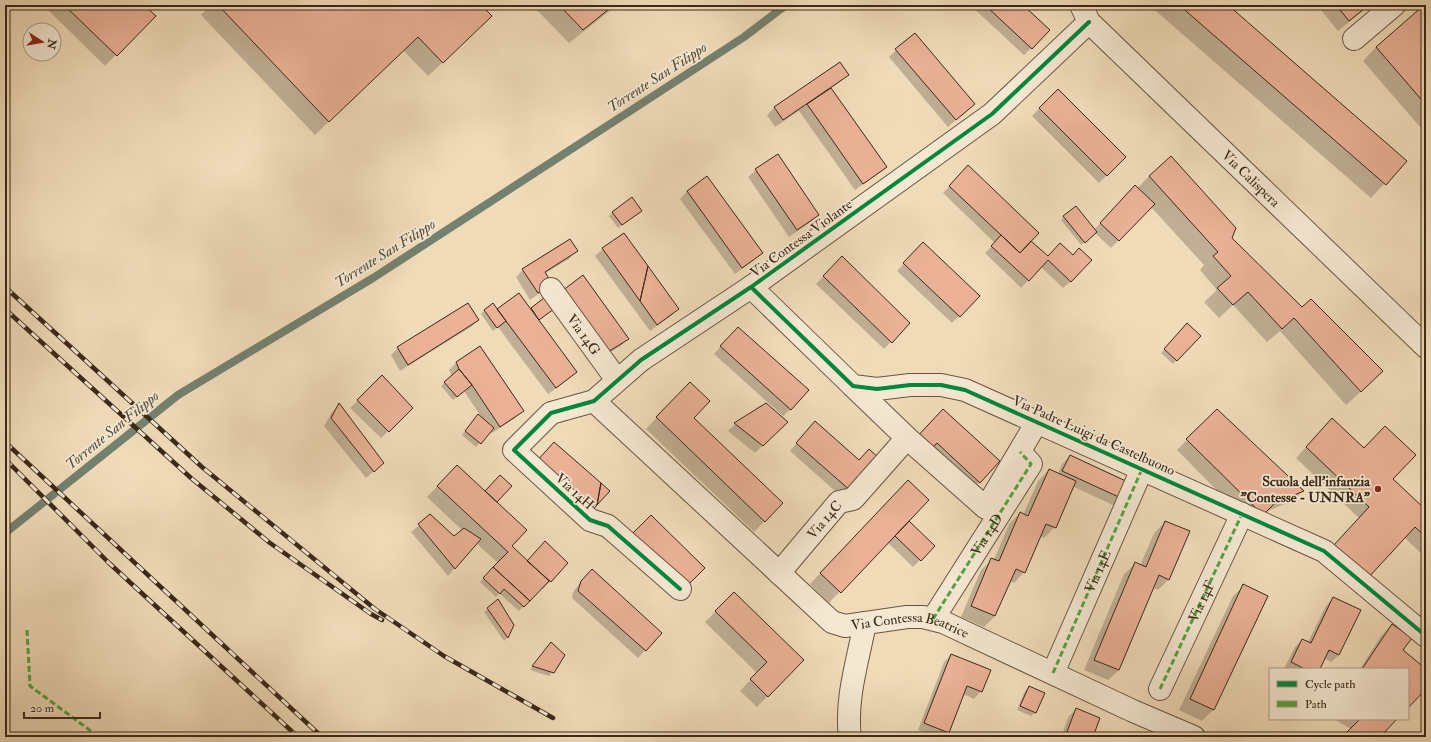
<svg xmlns="http://www.w3.org/2000/svg" width="1431" height="742" viewBox="0 0 1431 742" font-family="'IM FELL Double Pica',serif">
	<style>
		.shadow { fill: #0003 }
		.lines { fill: none; stroke-linecap: round; stroke-linejoin: round }
		.stream { stroke: #748170; stroke-width: 8 }
		.building { fill: #eab197; stroke: #3a2817 }
		.street-casing { stroke: #685540; stroke-width: 24 }
		.street { stroke: #f5e8d2; stroke-width: 22 }
		.rail-casing { stroke: #3a2817; stroke-width: 4.5 }
		.rail { stroke: #f5e8d2; stroke-width: 3; stroke-dasharray: 9; stroke-linecap: butt }
		.quiet { stroke: #54a340; stroke-width: 3; stroke-dasharray: 6 3; stroke-linecap: butt }
		.cycleway-casing { stroke: #f5e8d2; stroke-width: 6 }
		.cycleway { stroke: #00873e; stroke-width: 4 }
		.poi-dot { fill: #8f2418; stroke: #f5e8d2; stroke-width: 1.5 }
		.labels { text-anchor: middle; stroke-width: 3.5; stroke-linejoin: round; paint-order: stroke }
		.street-label { font-size: 14px; fill: #3a2817; stroke: #f5e8d2 }
		.poi-label { font-size: 14px; font-weight: bold; fill: #3a2817; stroke: #f5e8d2; text-anchor: end }
		.water-label { font-size: 15px; font-style: italic; fill: #524d3c; stroke: #f5e8d2 }
	</style>
	<rect width="100%" height="100%" fill="#f0dbb9"/>
	<filter id="stains"><feTurbulence type="fractalNoise" baseFrequency=".005" numOctaves="4"/><feColorMatrix values="0 0 0 0 .2 0 0 0 0 .09 0 0 0 0 .02 0 0 0 .5 -.17"/></filter>
	<radialGradient id="worn" r=".72"><stop offset=".6" stop-color="#630" stop-opacity="0"/><stop offset="1" stop-color="#630" stop-opacity=".3"/></radialGradient>
	<path class="shadow" d="M43,5h100l11,11 -49,50z
		M211,5h269l-3,25 -49,46 -25,-26 -88,85 -114,-120z
		M532,5h85l-48,38z
		M970,5h52l9,43 -7,7z
		M1149,5h77l179,156 -34,37z
		M1317,5h53l-32,26z
		M1426,5v119l-5,4 -58,-67 13,-14z
		M896,50l70,61 -18,16 -59,-70z
		M839,63l8,12 -7,7 -10,7 56,78 -8,7 -23,16 -56,-79 -24,16 -8,-12 7,-7z
		M1058,90l67,67 -26,26 -67,-67z
		M756,170l62,45 -7,7 -22,15 -41,-60z
		M961,174l110,107 -8,7 -22,-21 -20,21 -36,-35 10,-10 -52,-50z
		M1149,176l82,62 137,147 -22,20 -66,-74 -13,11 -34,-37 -14,13 -15,-16 13,-12 -17,-20 4,-5 -53,-58 -40,41 -16,-15 -14,12 -20,-25 3,-3 30,13 33,-36 10,-5z
		M707,177l55,76 -8,7 -19,14 -55,-75 7,-8z
		M641,211l-23,17 -9,-12 4,-4z
		M624,234l54,75 -7,7 -21,15 -55,-75 8,-7z
		M916,250l63,46 -27,27 -55,-52z
		M576,251l-7,8 -25,15 -1,17 -13,9 -14,-23 7,-7z
		M842,258l67,65 -25,26 -68,-65z
		M549,296l4,13 -15,11 38,52 -7,7 -21,15 -50,-67 -5,4 -12,-17 4,-4h45z
		M555,299l73,39 -7,8 -23,13z
		M478,320l-7,7 -71,44 -9,-16 7,-7z
		M1183,328l16,8 -26,28 -12,-11z
		M731,335l60,74 -8,7 -69,-62z
		M456,363l66,47 -7,8 -23,15 -2,-2 -14,16 -14,-12 13,-16 7,-1 -18,-27 -11,9 -12,-14 11,-10 -3,-6z
		M382,377l30,31 -31,30 -31,-30z
		M679,394l14,24 89,85 -28,29 -108,-103z
		M339,405l36,65 -9,8 -42,-52 8,-14z
		M766,405l20,17 -31,31 -27,-22 7,-7z
		M1217,410l86,81 -11,10 -29,12 -12,12 -74,-75z
		M936,417l63,44 -27,29 -65,-42z
		M808,430l51,31 -15,38 -54,-48z
		M1322,430l70,49 33,32 1,-2v49l-22,-21 -44,-18 -64,-61z
		M1070,456l59,28 -14,22 -43,-20 -17,41 -11,11 -4,-2 -16,36 -10,11 -5,-2 -14,35 -11,11 -23,-10 20,-47 11,-10h2l15,-36 11,-11 3,2 15,-34 11,-11 9,4 4,-10z
		M500,476l11,10 -15,16 14,44 17,16 40,1 -24,26 -2,-2 -22,24 -20,-18 -3,4 -16,-15 18,-19 -22,-20 -28,33 -37,-44 19,-16 24,21 8,-7 -35,-33 19,-20 39,15z
		M897,492l10,29 27,25 -21,21 -26,-25 -58,61 -19,-19z
		M1165,522l4,57 -11,11 -5,-2 -34,82 -11,10 -24,-10 40,-96 11,-10 5,2 14,-33z
		M585,577l76,56 -23,25 -66,-60 1,-6z
		M1244,586l22,10 -53,114 -11,11 -23,-11 54,-114z
		M734,593l69,67 -46,47 -17,-16 17,-18 -52,-51z
		M1333,598l6,57 -8,7 -7,-4 -5,11h-35l11,-22 7,-7 6,2 18,-36z
		M498,601l15,24 -6,13 -3,3 -20,-29z
		M1392,625l9,25 25,20v17l-18,19v-37h-48l21,-33z
		M548,646l16,9 -15,21 -19,-6z
		M951,655l30,36 -7,8 -11,-5 -15,38 -5,5h-8l-17,-7 26,-68z
		M1029,687l14,7 -8,19 -4,3 -14,-6 8,-19z
		M1077,709l15,28h-31l8,-21z
		M1334,719h62l-17,18h-36l8,-8z"/>
	<g class="lines">
		<path class="stream" d="M5,533l173,-138 195,-117 371,-241 42,-32"/>
	</g>
	<path class="building" d="M64,5h80l12,11 -39,40z
		M218,5h263l11,11 -49,47 -25,-26 -89,85z
		M559,5h55l-31,25z
		M985,5h38l27,25 -18,19z
		M1179,5h49l179,156 -21,24z
		M1336,5h33l-20,16z
		M1424,5h2v100l-50,-58z
		M915,33l60,71 -19,16 -61,-71z
		M840,62l9,13 -66,45 -9,-13z
		M831,88l56,79 -24,17 -56,-80z
		M1058,89l68,68 -19,19 -68,-68z
		M778,154l41,61 -22,15 -42,-61z
		M1171,156l65,72 -4,10 70,69 9,-8 72,72 -22,21 -67,-74 -12,11 -34,-37 -15,13 -16,-17 14,-12 -18,-20 5,-4 -69,-76z
		M968,165l71,68 -19,20 -71,-67z
		M707,176l56,77 -21,15 -55,-77z
		M1135,185l20,19 -36,37 -19,-18z
		M632,197l10,14 -20,14 -10,-13z
		M1076,206l21,26 -12,11 -22,-27z
		M624,233l24,33 -8,35 -38,-53z
		M1001,235l19,18 11,-12 17,15 12,-13 13,12 6,-7 13,12 -21,22 -23,-22 -19,21 -38,-35z
		M570,239l8,12 -33,21 7,12 -14,9 -16,-24z
		M923,242l57,54 -20,21 -57,-54z
		M842,256l68,67 -18,20 -69,-67z
		M648,266l31,43 -22,16 -17,-24z
		M583,275l46,64 -23,14 -44,-62z
		M519,293l58,79 -21,16 -59,-79z
		M549,294l9,12 -19,14 -8,-12z
		M468,303l11,17 -71,45 -11,-18z
		M493,303l13,18 -9,7 -13,-18z
		M1187,323l14,13 -24,25 -13,-12z
		M738,327l71,63 -18,20 -71,-64z
		M480,346l44,65 -24,16 -28,-42 -13,-16 -3,-7z
		M459,369l13,16 -15,12 -13,-15z
		M382,375l31,33 -24,24 -32,-32z
		M690,382l20,19 -16,17 89,85 -18,19 -109,-105z
		M339,403l45,60 -10,9 -43,-54z
		M766,403l22,19 -25,24 -29,-23z
		M943,409l57,52 -20,22 -43,-40 -9,10 -14,-13z
		M1217,409l87,82 -29,12 -12,12 -77,-76z
		M478,414l16,14 -13,16 -16,-13z
		M1332,418l32,30 21,-22 31,29 -23,24 32,30h1v28l-11,-10 -47,51 -35,-32 36,-39 -63,-60z
		M815,421l44,39 10,-11 12,11 -29,32 -56,-49z
		M554,442l47,41 -4,22 -5,6 -56,-49z
		M1070,455l60,28 -7,16 -61,-28z
		M457,465l70,65 -15,16 37,35 -19,20 -37,-34 15,-15 -71,-66z
		M1049,469l27,12 -20,47 -10,-4 -21,49 -9,-4 -21,47 -24,-10 20,-48 8,3 21,-49 8,4z
		M500,475l12,11 -15,16 -12,-11z
		M908,480l21,20 -88,93 -21,-20z
		M601,483l9,8 -13,14z
		M430,514l24,22 10,-8 17,11 -26,30 -37,-45z
		M651,515l54,53 -19,19 -54,-53z
		M909,521l26,25 -14,15 -26,-25z
		M1165,521l25,10 -21,49 -10,-5 -40,95 -25,-10 41,-98 11,5z
		M545,541l23,22 -17,19 -24,-21z
		M493,567l37,34 -6,6 -20,-18 -4,5 -17,-16z
		M592,569l70,64 -16,18 -68,-60 3,-10z
		M1243,584l25,12 -54,114 -24,-11z
		M734,592l70,68 -36,37 -18,-18 17,-17 -52,-51z
		M1333,597l28,13 -22,45 -10,-5 -9,19h-15l-14,-7 11,-23 9,4z
		M498,599l16,26 -6,13 -21,-30z
		M1392,624l20,14 -9,12 23,19v20l-18,19v-39h-46z
		M551,642l14,13 -11,18 -22,-7z
		M951,654l40,16 -9,22 -15,-6 -18,47 -25,-10z
		M1029,686l16,7 -9,20 -16,-7z
		M1076,708l24,10 -7,19h-28z
		M1360,719h37l-17,18h-38z"/>
	<g class="lines">
		<g class="street-casing">
			<g id="street">
				<path id="s1" d="M1081,5l8,17 337,325"/>
				<path d="M1354,39l40,-34"/>
				<path d="M751,287l102,99 24,3 33,-4h31l24,5 359,161 102,85"/>
				<path id="s2" d="M551,289l66,91"/>
				<path d="M853,386l54,52 79,70 51,-86"/>
				<path id="s3" d="M594,401l238,221 13,4 62,-9h16l20,5 190,89 61,26"/>
				<path id="s4" d="M779,573l60,-71 14,-3 54,-61"/>
				<path d="M680,589l-72,-63 -18,-6 -76,-70 37,-37 43,-12 47,-41 110,-73 241,-173 97,-92"/>
				<path d="M933,619l98,-155 -11,-12"/>
				<path d="M1053,673l89,-204"/>
				<path id="s5" d="M1160,689l82,-175"/>
				<path d="M850,737c-5,-37 8,-77 15,-114"/>
			</g>
		</g>
		<use href="#street" class="street"/>
		<g class="rail-casing">
			<path id="rail" d="M5,287l197,180 173,142 69,47 109,62
				M5,309l186,169 79,65 101,71 11,6
				M5,442l317,295
				M5,459l104,104 189,174"/>
		</g>
		<use href="#rail" class="rail"/>
		<g class="quiet">
			<path id="s6" d="M933,619l98,-155 -11,-12"/>
			<path d="M27,630l3,56 69,51"/>
			<path id="s7" d="M1053,673l89,-204"/>
			<path d="M1160,689l82,-175"/>
		</g>
		<g class="cycleway-casing">
			<path id="cycleway" d="M751,287l102,99 24,3 33,-4h31l24,5 359,161 102,85
				M680,589l-72,-63 -18,-6 -76,-70 37,-37 43,-12 47,-41 110,-73 241,-173 97,-92"/>
		</g>
		<use href="#cycleway" class="cycleway"/>
	</g>
	<circle class="poi-dot" cx="1378" cy="489" r="4"/>
	<g class="labels">
		<g class="street-label">
			<text dy="5" stroke="none"><textPath href="#s1" startOffset="244">Via Calispera</textPath></text>
			<text transform="translate(801 238) rotate(-36)" y="5">Via Contessa Violante</text>
			<text dy="5" stroke="none"><textPath href="#s2" startOffset="56">Via 14G</textPath></text>
			<text transform="translate(1094 435) rotate(24)" y="5">Via Padre Luigi da Castelbuono</text>
			<text transform="translate(575 491) rotate(42)" y="5">Via 14H</text>
			<text dy="5" stroke="none"><textPath href="#s4" startOffset="70">Via 14C</textPath></text>
			<text dy="5" stroke="none"><textPath href="#s6" startOffset="100">Via 14D</textPath></text>
			<text dy="5" stroke="none"><textPath href="#s7" startOffset="111">Via 14E</textPath></text>
			<text dy="5" stroke="none"><textPath href="#s5" startOffset="97">Via 14F</textPath></text>
			<text dy="5" stroke="none"><textPath href="#s3" startOffset="405">Via Contessa Beatrice</textPath></text>
		</g>
		<g class="poi-label">
			<text x="1370" y="486">Scuola dell'infanzia<tspan x="1370" dy="16">"Contesse - UNNRA"</tspan></text>
		</g>
		<g class="water-label">
			<text transform="translate(657 77) rotate(-33)" y="5">Torrente San Filippo</text>
			<text transform="translate(385 253) rotate(-32)" y="5">Torrente San Filippo</text>
			<text transform="translate(112 430) rotate(-39)" y="5">Torrente San Filippo</text>
		</g>
	</g>
	<rect width="1431" height="742" fill="none" stroke="#f0dbb9" stroke-width="20"/>
	<rect x="6" y="6" width="1419" height="730" fill="none" stroke="#3a2817" stroke-width="2"/>
	<rect x="10" y="10" width="1411" height="722" fill="none" stroke="#3a2817"/>
	<rect x="1269" y="668" width="140" height="52" fill="#f5e8d2" stroke="#aa9b87"/>
	<rect x="1277" y="681" width="20" height="6" fill="#00873e" stroke="#aa9b87"/>
	<text x="1305" y="688" font-size="12" fill="#3a2817">Cycle path</text>
	<rect x="1277" y="701" width="20" height="6" fill="#54a340" stroke="#aa9b87"/>
	<text x="1305" y="708" font-size="12" fill="#3a2817">Path</text>
	<g transform="translate(42 42) rotate(102)"><circle r="19" fill="#f5e8d2" stroke="#aa9b87"/>
	<path d="M0-3L7 15L0 10L-7 15Z" fill="#8f2418"/>
	<text y="-6" font-size="11" font-weight="bold" text-anchor="middle" fill="#3a2817">N</text>
	</g>
	<path d="M24 712v6h76v-6" fill="none" stroke="#3a2817" stroke-width="2"/>
	<text x="30" y="712" font-size="12" fill="#3a2817" stroke="#f5e8d2" stroke-width="3" paint-order="stroke">20 m</text>
	<rect width="100%" height="100%" filter="url(#stains)"/>
	<rect width="100%" height="100%" fill="url(#worn)"/>
</svg>
